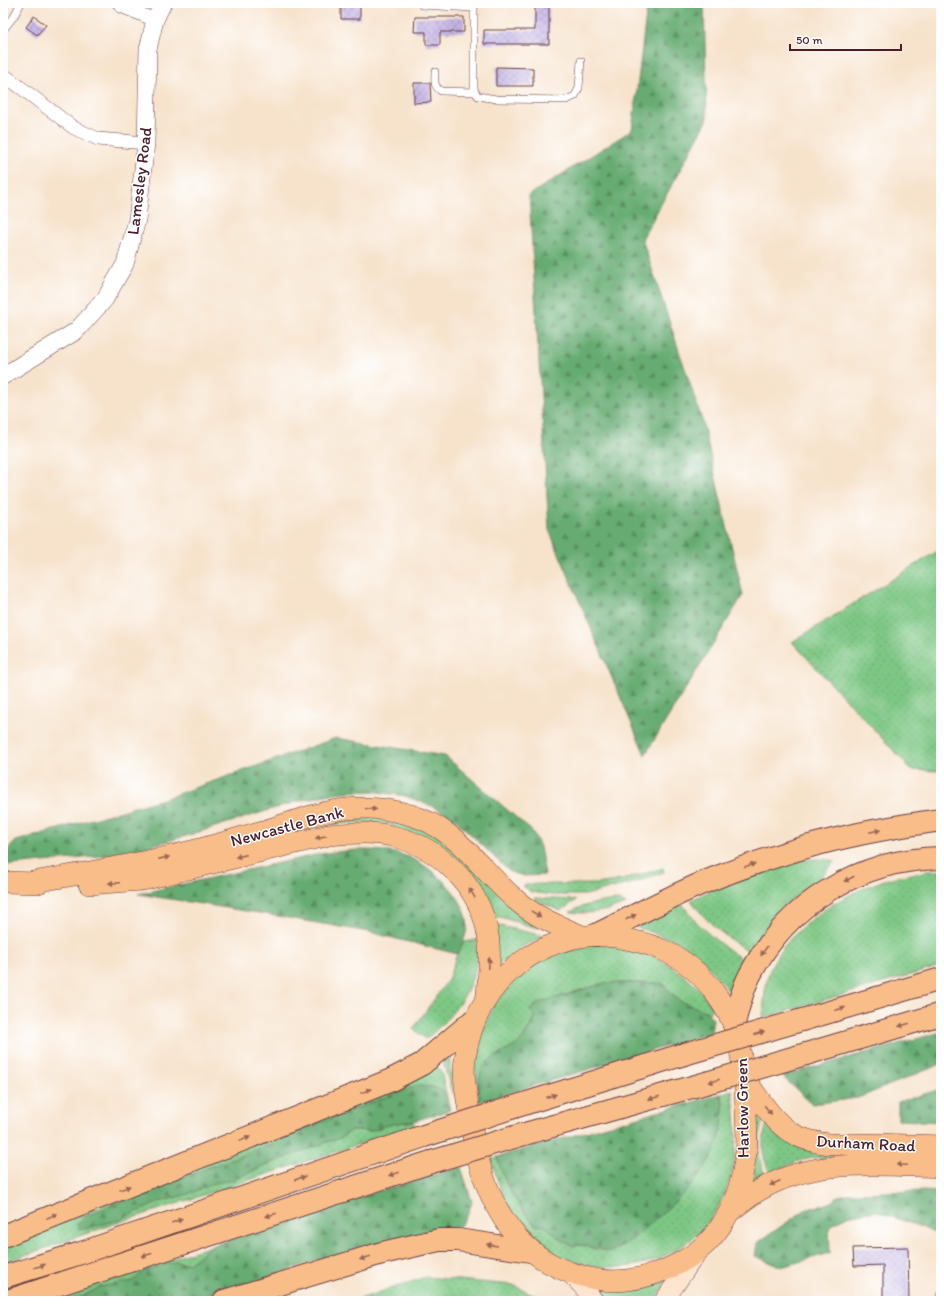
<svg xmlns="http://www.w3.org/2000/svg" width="944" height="1304" viewBox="0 0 944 1304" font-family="Itim,sans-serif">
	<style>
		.grass { fill: url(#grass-dots); stroke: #647358 }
		.forest { fill: url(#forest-firs); stroke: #58664e }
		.building { fill: url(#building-cross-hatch) }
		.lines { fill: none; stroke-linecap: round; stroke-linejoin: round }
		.service-casing { stroke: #643c43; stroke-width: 8 }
		.minor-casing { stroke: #643c43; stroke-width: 14 }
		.tertiary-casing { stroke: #643c43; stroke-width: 18 }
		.secondary-casing { stroke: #643c43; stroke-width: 20 }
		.primary-casing { stroke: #643c43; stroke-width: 22 }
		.trunk-casing { stroke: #643c43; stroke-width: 24 }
		.service { stroke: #fff; stroke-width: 7 }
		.minor { stroke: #fff; stroke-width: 13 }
		.tertiary { stroke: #fff; stroke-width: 17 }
		.secondary { stroke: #fde5d0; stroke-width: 19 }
		.primary { stroke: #f9bd89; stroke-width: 21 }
		.trunk { stroke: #f9bd89; stroke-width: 22 }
		.trunk-bridge-casing { stroke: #643c43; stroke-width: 24; stroke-linecap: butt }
		.trunk-bridge { stroke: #f9bd89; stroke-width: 22 }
		.oneway { fill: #965 }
		.labels { text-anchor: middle; stroke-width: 3; stroke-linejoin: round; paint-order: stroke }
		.street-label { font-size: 17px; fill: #4a1f2b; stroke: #fff }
	</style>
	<defs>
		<pattern id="grass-dots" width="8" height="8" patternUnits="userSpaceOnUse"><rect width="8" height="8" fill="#7dc784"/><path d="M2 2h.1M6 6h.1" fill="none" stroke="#6eaa72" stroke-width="1.8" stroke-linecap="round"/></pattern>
		<pattern id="forest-firs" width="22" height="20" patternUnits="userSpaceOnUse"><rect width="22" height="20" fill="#66ac72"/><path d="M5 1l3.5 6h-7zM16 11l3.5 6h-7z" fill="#568b5e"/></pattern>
		<pattern id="building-cross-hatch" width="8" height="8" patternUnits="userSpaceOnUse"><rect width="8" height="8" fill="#c2b2e6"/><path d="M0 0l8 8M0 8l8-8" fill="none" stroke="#a090bb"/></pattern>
	</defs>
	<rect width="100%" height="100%" fill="#fff"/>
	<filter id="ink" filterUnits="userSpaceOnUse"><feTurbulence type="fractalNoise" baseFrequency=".025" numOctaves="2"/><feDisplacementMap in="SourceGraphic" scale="8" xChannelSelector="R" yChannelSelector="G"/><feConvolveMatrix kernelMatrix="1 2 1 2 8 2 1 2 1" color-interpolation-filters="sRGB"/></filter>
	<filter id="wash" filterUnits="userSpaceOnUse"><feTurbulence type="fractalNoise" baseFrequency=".012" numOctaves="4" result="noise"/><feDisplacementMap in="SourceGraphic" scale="16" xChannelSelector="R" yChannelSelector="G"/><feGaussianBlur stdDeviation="0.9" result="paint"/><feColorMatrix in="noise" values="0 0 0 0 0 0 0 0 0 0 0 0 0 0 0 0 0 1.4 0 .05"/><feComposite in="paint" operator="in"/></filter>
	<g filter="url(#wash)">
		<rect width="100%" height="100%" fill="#f7e3cc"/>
		<path class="grass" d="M941,549v222l-29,-1 -120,-128z
			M367,816l29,2 41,16 103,92 -4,2 -36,-11 -6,2 -13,-33 -18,-21 -74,-40 -25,-3 -42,3 -51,14 61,-20z
			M821,859l14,2 -12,14 -41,32 -34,44c-24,-15 -41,-28 -57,-51 32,-16 71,-32 106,-39 8,-2 16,-2 24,-2z
			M663,868l1,4 -28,10 -50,13h-33l-22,-3 -8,-6 4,-2h69l26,-4z
			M927,871h14v95l-178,52c1,-19 2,-40 11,-57 23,-39 72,-69 114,-82 13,-4 27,-5 39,-8z
			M534,898l42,2 -15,11 -26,-11z
			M617,900l9,4c-20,7 -34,11 -56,8 15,-8 30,-10 47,-12z
			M682,904c16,23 37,40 60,55l-10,33h-3c-15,-19 -32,-40 -55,-51 -12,-6 -25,-9 -38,-14l1,-3z
			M500,926l45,10 -25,12 -24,19 -1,-40z
			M476,940c7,39 -21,75 -50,99l-13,-10 35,-49 9,-26 7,-12z
			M594,944c42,3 62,8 95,36 10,8 19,17 23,28l-3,5 -27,-11 -10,-8 -9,-10 -8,-1h-51l-65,20 -9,7 5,7 -12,22 -44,41v22l-5,-44 5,-20 15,-34 29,-33 31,-17z
			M448,1057l2,2v9l3,26h-1l-8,-29 -2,-2z
			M437,1066l4,5 5,22 -12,-6 -19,-1 -58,22 -91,38 -133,50 -15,24 44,-19 26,-7 26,-11 19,-3 35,-16 59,-22 14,-4 10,-8 20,1 20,-7 23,-3 1,5 -313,102 -99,35v-17l420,-172z
			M732,1090c8,49 6,95 -26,135 -6,8 -14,14 -22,20 -54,38 -135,27 -171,-30 -11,-18 -16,-37 -22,-56l6,-2 7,21 8,18 47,42 14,8 9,-1 14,4 37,-10 15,-15 76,-119 -3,-11z
			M756,1116h2l5,5c-6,18 -6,36 2,54l-12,7 3,-26z
			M767,1124l95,31 -49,3 -14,3 -29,11c-9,-16 -9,-31 -3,-48z
			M211,1246l-21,17 -15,-1 -30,9 -12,10 -33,6 -16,9 -17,5h-26z
			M426,1277l87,8 35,16h-195z
			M667,1279l-11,22 -44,-2 -6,2 -5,-9 2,-4z"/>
		<path class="forest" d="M649,3h55l3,118 -65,118 60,181 41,175 -98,160 -96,-225 -20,-335 103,-65 14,-116z
			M336,738l109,18 88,76 7,15 5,28 -21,1 -14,-4 -54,-52 -24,-14 -27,-10 -33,-5 -32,1 -45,10 -109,34 -43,12 -40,8 -100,10v-11l13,-14 150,-43z
			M357,850c17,0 35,0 51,7 23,9 55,37 59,63 2,10 -5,26 -10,34l-88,-22 -92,-16 -139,-22 186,-41z
			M604,983h51l8,1c6,7 11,14 19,18 11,6 24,6 31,17l-2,14 -232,69c0,-16 -2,-33 12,-43 8,-6 17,-8 25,-14 9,-6 14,-18 19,-28l-5,-7 9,-7z
			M941,1032v32l-83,34 -46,6 -30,-28z
			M415,1086l19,1 12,6 4,17 -36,11 -23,3 -20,7 -20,-1 -10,8 -14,4 -59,22 -35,16 -19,3 -26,11 -26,7 -44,19 -38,10 -3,-6 7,-7 49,-21 133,-50 60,-26z
			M941,1089v33l-43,-2v-18z
			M721,1094c12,55 -31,98 -71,129 -6,5 -11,11 -18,16 -6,5 -14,9 -21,13l-29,-7 -9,1 -14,-8 -14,-12 -10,-1c-20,-23 -29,-39 -38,-68z
			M461,1167l11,35 -4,12 -8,12 -36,6 -109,29 -112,40h-136l17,-5 16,-9 33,-6 12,-10 30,-9 15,1 21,-17 122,-41z
			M922,1191l19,1v44l-20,-9 -45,-16 -29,5 -18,11 1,26 -49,14 -26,-11 2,-13 48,-33 27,-8 6,-6 14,-3z"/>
		<g id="blocks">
			<path class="building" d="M535,3h14v41h-65v-14h51z
				M341,5h19v14h-19z
				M34,16l12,9 -9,10 -11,-8z
				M415,17h49v15h-24v13h-14v-13h-12z
				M496,67l37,1v18h-37z
				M414,83h16l1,19 -17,1z
				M908,1247l1,54h-26v-36l-29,1 -1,-18z"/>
		</g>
	</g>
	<g filter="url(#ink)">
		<use href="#blocks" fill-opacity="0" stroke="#643c43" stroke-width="1"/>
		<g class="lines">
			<g class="service-casing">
				<path id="service" d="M476,3l-2,5v80l1,4 3,4 18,3 70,1 9,-4 4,-8 2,-27
					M422,5l52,3
					M3,30l11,-14 7,-13
					M435,72c0,8 -2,14 6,19l34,1
					M938,1301l3,-6"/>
			</g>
			<g class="minor-casing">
				<path id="minor" d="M119,3l2,3 34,14
					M3,74l71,54 24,11 48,4"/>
			</g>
			<g class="tertiary-casing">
				<path id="tertiary" d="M3,376l73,-45 29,-32 20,-35 12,-44 9,-77 2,-94 7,-29 8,-17"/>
			</g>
			<g class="secondary-casing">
				<path id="secondary" d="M570,1273l16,17 8,11
					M664,1301l34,-50"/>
			</g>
			<g class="primary-casing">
				<path id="primary" d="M3,882l36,1
					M27,883c54,-9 108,-18 161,-31 31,-7 61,-17 91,-26 22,-7 45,-15 68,-17 24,-3 52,1 75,10 39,16 62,54 94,81 19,17 43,26 66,36
					M89,884l53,-4 187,-45c23,-2 45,-4 67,2 44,11 82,49 91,93 5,22 1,45 0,67
					M596,935c50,4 92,18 121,61 7,10 14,20 17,31 9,28 11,55 12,84 0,13 2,28 0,41 -3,25 -11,54 -26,75 -20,30 -58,49 -93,53 -15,2 -31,0 -45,-4 -72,-18 -101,-85 -111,-152 -3,-22 -9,-44 -6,-65 9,-69 62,-119 131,-124z
					M745,1079c13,18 26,40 45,53 25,16 59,12 87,12 21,1 43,1 64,2
					M729,1212c10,-7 19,-15 29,-21 55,-34 122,-26 183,-24"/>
			</g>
			<g class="trunk-casing">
				<path id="trunk" d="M596,935c41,-20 81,-43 124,-59 37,-14 75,-27 113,-36 36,-9 72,-15 108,-20
					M802,1020l139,-41
					M734,1024c4,-17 8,-34 16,-49 37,-72 110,-116 191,-117
					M806,1054l135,-40
					M514,1107l167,-52
					M521,1135l171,-48
					M3,1236l386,-155 33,-17 52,-44
					M3,1277l78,-24 343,-117
					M8,1301l423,-139
					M224,1301l158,-48 57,-13h19l73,11"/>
			</g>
			<use href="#service" class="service"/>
			<use href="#minor" class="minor"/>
			<use href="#tertiary" class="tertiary"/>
			<use href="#secondary" class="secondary"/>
			<use href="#primary" class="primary"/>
			<use href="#trunk" class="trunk"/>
			<g class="trunk-bridge-casing">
				<path id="trunk-bridge" d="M681,1055l121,-35
					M692,1087l114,-33
					M424,1136l90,-29
					M431,1162l90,-27"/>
			</g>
			<use href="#trunk-bridge" class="trunk-bridge"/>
		</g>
		<defs><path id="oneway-solid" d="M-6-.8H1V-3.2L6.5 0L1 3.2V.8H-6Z"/></defs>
		<g class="oneway">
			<use href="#oneway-solid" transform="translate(371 809) rotate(5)"/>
			<use href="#oneway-solid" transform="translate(875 831) rotate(-12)"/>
			<use href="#oneway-solid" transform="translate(321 837) rotate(167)"/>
			<use href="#oneway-solid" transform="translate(241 856) rotate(167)"/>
			<use href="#oneway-solid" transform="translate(164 858) rotate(-13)"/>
			<use href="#oneway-solid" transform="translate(750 865) rotate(-19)"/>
			<use href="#oneway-solid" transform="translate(849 879) rotate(153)"/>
			<use href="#oneway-solid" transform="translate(114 883) rotate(177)"/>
			<use href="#oneway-solid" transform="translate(472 893) rotate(-122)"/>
			<use href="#oneway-solid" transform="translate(536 914) rotate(31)"/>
			<use href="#oneway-solid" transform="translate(631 917) rotate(-27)"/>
			<use href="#oneway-solid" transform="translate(764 951) rotate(124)"/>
			<use href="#oneway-solid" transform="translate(489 963) rotate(-87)"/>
			<use href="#oneway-solid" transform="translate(840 1009) rotate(-17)"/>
			<use href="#oneway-solid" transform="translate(904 1025) rotate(164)"/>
			<use href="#oneway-solid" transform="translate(759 1033) rotate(-16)"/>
			<use href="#oneway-solid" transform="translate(714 1081) rotate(164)"/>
			<use href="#oneway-solid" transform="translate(366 1091) rotate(-22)"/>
			<use href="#oneway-solid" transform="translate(551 1096) rotate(-17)"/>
			<use href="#oneway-solid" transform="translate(654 1098) rotate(164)"/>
			<use href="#oneway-solid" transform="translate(768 1110) rotate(51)"/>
			<use href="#oneway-solid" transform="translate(245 1139) rotate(-22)"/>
			<use href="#oneway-solid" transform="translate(902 1165) rotate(-178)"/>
			<use href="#oneway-solid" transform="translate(394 1174) rotate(162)"/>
			<use href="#oneway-solid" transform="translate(300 1178) rotate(-19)"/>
			<use href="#oneway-solid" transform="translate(775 1183) rotate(156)"/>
			<use href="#oneway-solid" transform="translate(125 1188) rotate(-22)"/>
			<use href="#oneway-solid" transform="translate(271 1215) rotate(162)"/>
			<use href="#oneway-solid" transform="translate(52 1216) rotate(-22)"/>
			<use href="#oneway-solid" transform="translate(177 1221) rotate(-19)"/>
			<use href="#oneway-solid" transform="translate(492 1245) rotate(-171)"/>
			<use href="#oneway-solid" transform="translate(147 1255) rotate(162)"/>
			<use href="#oneway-solid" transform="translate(365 1258) rotate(163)"/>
			<use href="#oneway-solid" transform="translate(40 1266) rotate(-17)"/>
		</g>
	</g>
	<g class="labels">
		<g class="street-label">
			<text transform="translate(139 181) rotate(-83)" y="6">Lamesley Road</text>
			<text transform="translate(287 826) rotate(-15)" y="6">Newcastle Bank</text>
			<text transform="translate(742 1108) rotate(-91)" y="6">Harlow Green</text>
			<text transform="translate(866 1143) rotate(3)" y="6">Durham Road</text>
		</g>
	</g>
	<rect width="944" height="1304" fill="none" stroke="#fff" stroke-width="16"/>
	<path d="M790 44v6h111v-6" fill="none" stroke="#4a1f2b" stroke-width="2"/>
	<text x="796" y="44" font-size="12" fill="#4a1f2b" stroke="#ffffff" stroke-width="3" paint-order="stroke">50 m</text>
</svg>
